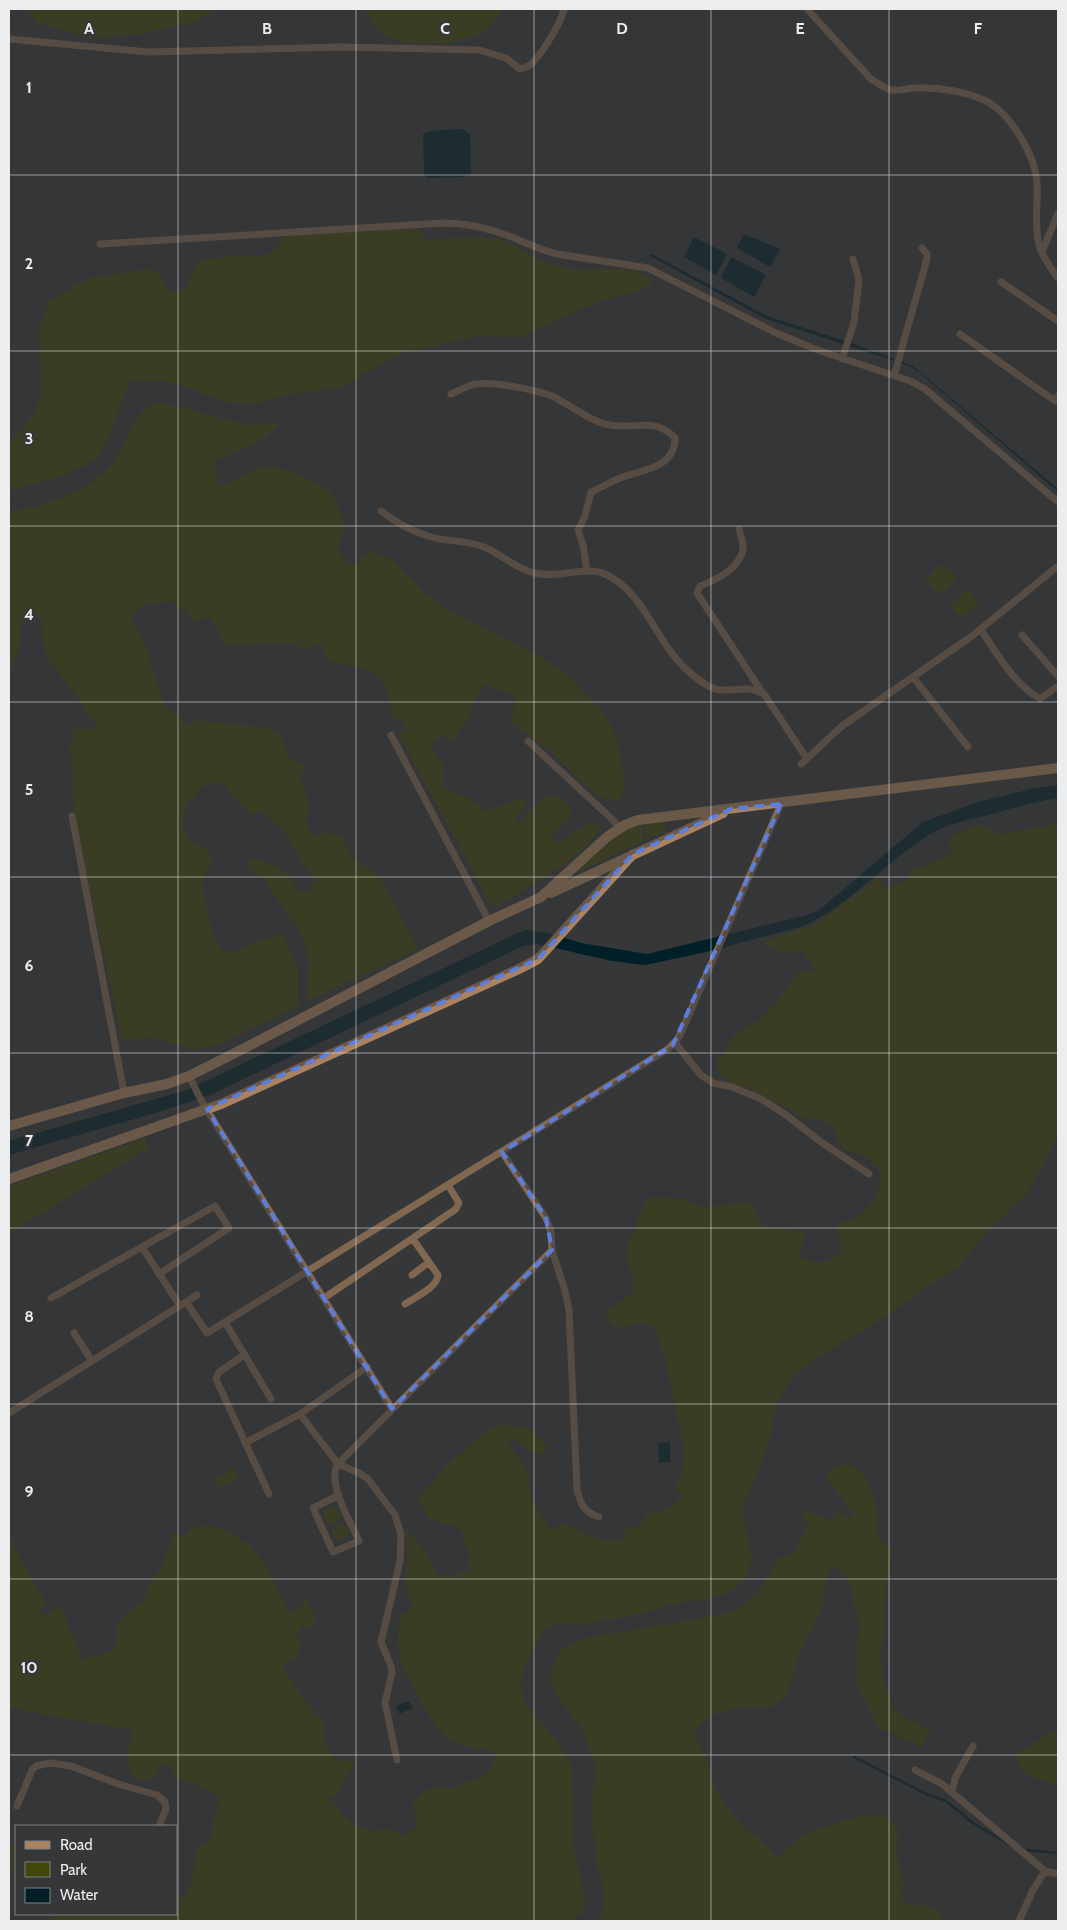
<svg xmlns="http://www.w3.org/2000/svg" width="1067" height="1930" viewBox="0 0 1067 1930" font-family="Cabin,sans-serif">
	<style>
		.green { fill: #414609 }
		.water { fill: #001f29 }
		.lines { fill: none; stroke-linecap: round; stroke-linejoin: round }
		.stream { stroke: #001f29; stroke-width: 2.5 }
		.street { stroke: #816750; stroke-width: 7 }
		.secondary { stroke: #ab825d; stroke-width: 10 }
		.marked { fill: none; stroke: #5b7edf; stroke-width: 4; stroke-dasharray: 10 6; stroke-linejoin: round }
		.grid { fill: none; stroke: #ecedee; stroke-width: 1; stroke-opacity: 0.55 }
		.grid-label { font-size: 16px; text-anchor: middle; font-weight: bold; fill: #ecedee; stroke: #353739; stroke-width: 4; stroke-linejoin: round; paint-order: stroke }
	</style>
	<rect width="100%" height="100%" fill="#353739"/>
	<path class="green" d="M27,9h190l-22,13 -54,12 -50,4 -53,-15z
		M365,9h137c-4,7 -9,16 -16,21 -19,16 -84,19 -104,4 -8,-6 -13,-16 -17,-25z
		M419,229l6,11c24,-1 50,-5 73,-1 15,3 27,15 41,21 10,4 22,7 33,9 27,4 54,-8 78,9v8l-8,4 -25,6 -25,8 -70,33 -42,-1 -77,17 -31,16 -28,18 -59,8 -26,8h-29l-21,-6 -14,-7 -28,-9h-36c-11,21 -18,53 -30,71 -15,22 -68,32 -92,38v-49h3l22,-27 6,-16 -1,-68 10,-28 27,-17 15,-7 57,-9c16,4 12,11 22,22h8l7,-4 11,-22 6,-5 28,-4 33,1 13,-8 9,-14z
		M161,402l87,23 32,-1 -15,14 -50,23 4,26c17,-5 24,-12 39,-18 19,-9 55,14 73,22 2,5 13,30 14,33 1,23 -21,20 7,41l19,-13 21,8 30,30 29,22 80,39 36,23 30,31 15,21 6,18 7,42 -4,12 -7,3 -18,-6 -50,-47 -36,-26 6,-24 -31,-15 -11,20 -5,16 -18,22 -10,-6 -12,10 14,19v22l12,8h7l23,17c13,-3 26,-11 38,-12l2,5 -4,8 -7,7 4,4c10,-8 25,-32 39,-26 5,2 10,7 14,9l-1,10 -19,21 6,6 31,-19 13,1c-3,5 -6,12 -11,17 -25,26 -62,46 -93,64l-7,-3 -92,-169 7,-3 -5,-12h-6l-11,-36 -13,-13 -43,-9 -5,-17 -22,6 -7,-7 -66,2 -18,-28 -18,4 -3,-11h-9l-4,-9 -32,4 -10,9v7l14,28 15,52 7,9 13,6 1,8 10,2 2,-6 66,7 18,5 11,28 10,2 4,5v4l-4,2 10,35 -5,11 6,16 17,-2 12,3 12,20 25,19 15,24 26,50 -112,53 3,-38 -6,-28 -39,-56 -15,-9 -2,-6 4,-7c14,3 28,8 39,19 4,4 5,11 10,16h7l9,-13 -11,-13 -21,-35 -23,-22 -10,5 -30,-33 -16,3 -19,20 -3,22 6,13 19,10 4,12 -11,22 13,54 9,13 9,1 49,-19 17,36v37l-80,38 -24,6 -41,-12h-8l-23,4 -47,-226 -5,-67 4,-21 21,1 1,-8 -7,-3 -10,-20 -29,-36 -7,-15 -1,-17 -4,-16 -8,-3c-11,12 -9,24 -12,39 -1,8 -6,15 -9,23v-161c33,-6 77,-19 101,-45 14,-17 20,-46 36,-59 4,-3 10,-5 15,-6z
		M942,563l15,15 -17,17 -15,-15z
		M967,589l13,13 -18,17 -12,-13z
		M665,821l1,12 -19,5 -2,-16z
		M642,823l2,18 -66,31 -1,-2c21,-19 38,-35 65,-47z
		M1058,823v312l-31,59 -37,35 -33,39 -31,19 -35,26 -83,51 -13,11 -19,29 -7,41 -24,56 -2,8 2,17 7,33 -5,16 -11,13 -8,5 -16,5 -17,3h-8l-52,14 -49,9 -26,-1 -8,2 -7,5 -9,14 -12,24 -3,16 3,17 36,44 12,22 1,54 2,34 10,41v8l-3,9 -10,8h-520l-4,-7h128v-18l9,1c8,-10 9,-37 12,-50l13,-6 9,-44 -22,-12 -23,-6 -1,-11 -11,-5 -9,16 -12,3 -10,-8 -4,-14 5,-30 -123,-22v-174l9,21 28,48 -7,8 2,5 20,-9 21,53 30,-9 5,-7v-20l9,-10 18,-14 8,-22 7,-7 9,-20 4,-18 5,-1 4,6 11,-10 7,-2h13l23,9 14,10 16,18 23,46 4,4 9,-6 6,-9 9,22 -6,9 -7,-3 -7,8 5,11 -5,12 -15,12 13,13 1,5 29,36c-3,15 1,23 10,35l22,5 -11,17 -6,14 -10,3c10,13 21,29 38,33 7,2 10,-1 16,-1 7,-1 15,4 23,6l13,-9 -5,-16v-8c18,-20 19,-14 43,-14 7,-6 12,-8 22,-8l11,-11 8,-14c-16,-8 -31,-4 -47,-15 -15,-10 -40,-53 -47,-70 -4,-9 -6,-21 -6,-30 -1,-9 2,-18 4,-27h8l1,-13 -3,-2 -1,-11 -2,-1 2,-38 -2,-20c14,14 24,28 31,46l15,4 8,-5 9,-2 2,-22 -7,-5v-12l-11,-7 -11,-2 -12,-5 -12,-19 32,-36 40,-34 15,-5 25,4 19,19 -5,7h-8l-21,-14 -6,5 9,10 9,15 6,29 18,32 15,-8c19,11 35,19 58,18l3,-12 14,-3 7,-12c16,-2 26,-7 36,-20l-9,-5 6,-11 5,-23 -19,-93 -13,-36 -14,-4 -16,6 -10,-3 -7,-8 1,-7 24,-15c7,-20 -7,-29 -5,-47l19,-45 6,-6c8,0 22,1 31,2 6,2 11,6 18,7 17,2 33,-2 50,-5l11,22 7,5 32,3 6,7 -5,7 -2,9c12,12 32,11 42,-3l-4,-24c7,-8 12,-7 20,-11 7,-2 12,-11 16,-16 15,-24 6,-38 -18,-48 -4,-2 -11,-3 -14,-6 -4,-4 -4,-9 -4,-14l-6,-6 -16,-9 -6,3 -58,-30 -24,-9 -6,-5 -4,-8v-8c12,-9 9,-17 18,-25 8,-7 18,-10 26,-17 15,-13 26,-31 38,-46h16l-12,-21 -21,2 -19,-11 52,-17 63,-47 6,9h7l19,-9v-7l42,-16 -3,-17 21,-11 13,-2 16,10z
		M145,1138l4,10 -140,85v-47z
		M842,1465h9l8,4 13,21 4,16 1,26 3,8 13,10 -7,37 -1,34 -5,34 3,25 12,31 36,20 -9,17 -42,-20 -9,-13 -2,-8 -12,-22 -1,-25 3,-33 -8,-39 -3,-8 -10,-12 -9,1c-4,11 -3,23 -6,34 -5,19 -17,34 -24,52 -6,15 -7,39 -22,49 -6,4 -14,3 -22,3 -24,1 -46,4 -61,25 2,11 8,15 12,24 4,10 4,20 8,30 13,29 42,50 65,72 7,-7 14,-17 23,-21 16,-9 77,-33 91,-15 8,9 3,23 4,33 1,17 10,24 4,42l4,7c16,1 33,0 39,17h-345l3,-8 3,-17 -8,-32 -5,-41v-16l3,-41 -12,-35 -28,-38 -5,-10 1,-11 4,-12 6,-10 10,-6 21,-7 121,-21c43,-9 45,-26 67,-59l15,-6 14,-26 -6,-5v-10l26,10 9,-9 10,7 5,-5 -27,-35 8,-10z
		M235,1467l5,10 -20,11 -5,-9z
		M324 1515a8 8 0 1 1 16 0a8 8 0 1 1-16 0Z
		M332 1532a8 8 0 1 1 16 0a8 8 0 1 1-16 0Z
		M1058,1728v57c-20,-8 -39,-5 -43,-31z
		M16,1843v30l-7,-2v-26z"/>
	<path class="water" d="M463,129l7,5 1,39 -6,4 -38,1 -3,-5 -1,-39 6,-3z
		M744,234l36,15 -10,18 -33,-19z
		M694,237l33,17 -11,21 -32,-18z
		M652,254l115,62 85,27 61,23 145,123v3l-138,-119 -13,-8 -141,-46 -116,-63z
		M731,257l35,18 -12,22 -33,-19z
		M1058,785v13c-22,3 -44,10 -66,16 -24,6 -48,10 -68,24 -41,27 -75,67 -120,88l-98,26 -61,13 -33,-4 -75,-17 -14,2 -313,149 -58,19 -143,41v-14l178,-51 333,-158 6,-2 23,3 32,10 66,11 160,-39 12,-5 104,-88 55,-20 53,-13z
		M670,1442v20l-11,1 -1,-20z
		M409,1701l4,7 -14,6 -3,-8z"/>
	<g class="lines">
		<path class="stream" d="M854,1757l72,37 20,7 27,22 34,20
			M1027,1850l31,3"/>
		<path class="street" d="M807,9l64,70c6,4 13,9 20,11 7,1 15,-1 23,-2 24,-1 52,3 74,14 24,14 48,55 49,82 1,21 -3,41 2,61 3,12 12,23 19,33
			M9,39l139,13 193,-5 138,3 27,8 14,11c4,-2 9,-2 11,-5 11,-10 30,-41 33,-55
			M100,244l343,-21c22,0 45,5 66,13 16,6 31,14 48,18l91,14 128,65 34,14
			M1042,252l16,-39
			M1001,282l57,39
			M960,334l95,67 3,-5
			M812,348l98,33 15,8 133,113
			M842,359l12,-37 5,-42 -6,-21
			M894,376l33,-117v-5l-5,-6
			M451,394c7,-3 14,-7 21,-9 17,-5 64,5 80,11 19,9 37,25 58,29 25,5 45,-9 65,13 0,30 -33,32 -55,40 -10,4 -19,10 -29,14l-6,24 -7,14 5,15 4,26
			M381,511c14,11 33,21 50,26 17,5 36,3 53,10 17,7 31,21 50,26 23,6 52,-8 71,1 41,19 50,68 83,97 8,7 21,18 32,19 16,1 30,-5 44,4l43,65
			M739,529c1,6 5,13 4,20 -3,19 -27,31 -43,37l-3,7 65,99
			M981,630c16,24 33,54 59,69l18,-13
			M1022,635l36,41
			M913,677l55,70
			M391,735l98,186
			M528,741l85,79 7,9
			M801,764l41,-38 130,-90 86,-70
			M72,816l52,277
			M675,1043l26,32 12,8 19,4 29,12 25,16 35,27 48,32
			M189,1076l13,26 190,307
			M502,1152l44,66 5,13 1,19 13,41 4,19 8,179c3,14 7,23 22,28
			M142,1247l38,59
			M412,1275l17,-13
			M51,1298l164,-92 14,22 -70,46
			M324,1298l132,-89 3,-6 -11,-18
			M186,1302l21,31 461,-284 9,-9 4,-7 100,-229
			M405,1304c10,-7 32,-16 33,-29l-25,-36
			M225,1322l46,77
			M74,1333l18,28
			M244,1355l-25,17 -3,7 53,115
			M9,1413l188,-118
			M300,1414l38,50 21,9 9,6 27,36 6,19 -1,27 -19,81 10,24 1,6 -7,31 12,57
			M245,1443l55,-29 67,-47
			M339,1495l-26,13 20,44 26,-11c-8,-18 -33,-59 -21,-77l214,-214
			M915,1770l27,14 103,87 13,3
			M952,1792l3,-14 18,-32
			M17,1806l15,-36 4,-4 14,-3 21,3 47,18 39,11 8,7 1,7 -7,17
			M1019,1921l14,-31 12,-19"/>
		<path class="secondary" d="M551,893l172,-80
			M9,1126l115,-33 43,-9 22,-8 44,-22 256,-133 52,-24 66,-60 18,-12 13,-5 420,-52
			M9,1179l212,-75 298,-135 19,-10 10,-11 85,-94"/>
	</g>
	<path d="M0 0H1067V1930H0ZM781,804l-108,241 -171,107 44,66 6,32 -160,159 -185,-300 331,-150 95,-105 98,-45z" fill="#353739" fill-opacity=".55" fill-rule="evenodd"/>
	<path class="marked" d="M781,804l-108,241 -171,107 44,66 6,32 -160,159 -185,-300 331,-150 95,-105 98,-45z"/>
	<path class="grid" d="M178,9v1912M356,9v1912M534,9v1912M711,9v1912M889,9v1912M9,175h1049M9,351h1049M9,526h1049M9,702h1049M9,877h1049M9,1053h1049M9,1228h1049M9,1404h1049M9,1579h1049M9,1755h1049"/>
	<g class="grid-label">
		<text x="89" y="34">A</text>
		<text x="267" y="34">B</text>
		<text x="445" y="34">C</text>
		<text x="622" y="34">D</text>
		<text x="800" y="34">E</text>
		<text x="978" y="34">F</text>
		<text x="29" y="93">1</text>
		<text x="29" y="269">2</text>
		<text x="29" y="444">3</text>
		<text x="29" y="620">4</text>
		<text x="29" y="795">5</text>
		<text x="29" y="971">6</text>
		<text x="29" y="1146">7</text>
		<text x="29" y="1322">8</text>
		<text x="29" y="1497">9</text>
		<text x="29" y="1673">10</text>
	</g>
	<rect width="1067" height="1930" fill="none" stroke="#ecedee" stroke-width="20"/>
	<rect x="15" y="1825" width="162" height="90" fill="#353739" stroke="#7e8081"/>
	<rect x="25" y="1841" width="25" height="8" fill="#ab825d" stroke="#7e8081"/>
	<text x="60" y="1850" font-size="15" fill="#ecedee">Road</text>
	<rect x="25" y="1862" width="25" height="15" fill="#414609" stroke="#7e8081"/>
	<text x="60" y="1875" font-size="15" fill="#ecedee">Park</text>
	<rect x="25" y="1888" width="25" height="15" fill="#001f29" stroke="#7e8081"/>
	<text x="60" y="1900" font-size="15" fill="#ecedee">Water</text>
</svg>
